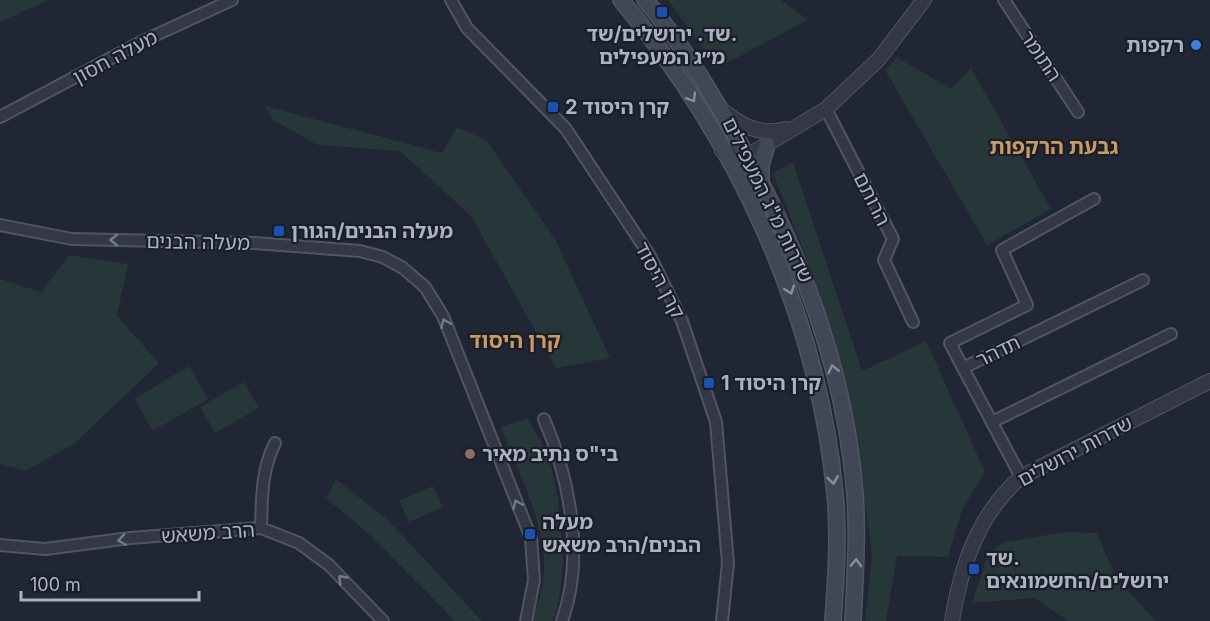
<svg xmlns="http://www.w3.org/2000/svg" width="1210" height="621" font-family="Inter,'Noto Sans Hebrew',sans-serif">
<rect width="100%" height="100%" fill="#202633"/>
<path fill="#263639" d="M 0,0 L 49,0 L 0,22 Z
M 668,0 L 781,0 L 808,20 L 717,68 Z
M 897,57 L 951,89 L 971,68 L 1051,209 L 987,245 L 885,70 Z
M 265,106 L 442,153 L 457,127 L 486,140 L 555,239 L 610,358 L 556,368 L 471,216 L 400,151 L 318,145 L 273,120 Z
M 793,162 L 862,371 L 926,341 L 985,472 L 962,510 L 948,557 L 897,556 L 886,621 L 865,621 L 872,555 L 855,430 L 813,275 L 773,173 Z
M 69,255 L 128,264 L 117,316 L 159,363 L 74,444 L 25,471 L 0,464 L 0,279 L 41,292 Z
M 189,366 L 208,399 L 153,431 L 134,399 Z
M 244,382 L 259,408 L 215,433 L 200,407 Z
M 527,418 C 534,431 545,445 549,459 C 562,503 570,577 553,621 L 532,621 C 538,603 544,585 544,566 C 544,520 517,470 501,427 Z
M 336,479 L 388,520 L 482,621 L 455,621 L 370,535 L 326,498 Z
M 433,486 L 443,507 L 409,522 L 399,501 Z
M 1066,532 L 1097,533 L 1116,578 L 1156,621 L 1068,621 L 1035,598 L 972,603 L 988,554 L 1004,542 Z"/>
<g fill="none" stroke-linecap="round" stroke-linejoin="round">
<defs>
<path id="minor" d="M 451,0 L 467,28 L 566,129 L 650,256 L 682,321 L 716,422 L 728,563 L 722,621
M 1004,0 L 1078,112
M 826,109 L 893,239 L 884,260 L 913,322
M 0,117 L 143,41 L 232,0
M 0,225 L 72,239 L 254,243 L 360,251 L 383,257 L 403,268 L 425,287 L 443,316 L 531,538 L 534,580 L 526,621
M 963,368 L 950,343 L 1027,305 L 1002,250 L 1094,199
M 544,419 C 570,479 585,557 562,621
M 992,422 L 1171,334
M 1021,477 L 963,368 L 1143,280
M 261,528 C 262,498 261,471 275,443
M 0,545 L 45,549 L 130,538 L 261,528 L 299,543 L 329,565 L 383,621"/>
<path id="tertiary" d="M 722,110 C 742,126 759,136 786,129
M 722,151 L 738,155 L 754,152 L 826,109 L 879,59 L 924,0
M 952,621 C 961,566 978,514 1021,477 L 1210,381"/>
<path id="secondary" d="M 621,0 C 736,139 818,313 835,494 C 839,536 836,579 833,621
M 645,0 C 682,43 710,91 738,140 C 800,250 845,367 855,494 C 858,536 855,579 853,621
M 761,180 L 761,165 L 767,145"/>
</defs>
<use href="#minor" stroke="#515562" stroke-width="14"/>
<use href="#tertiary" stroke="#515562" stroke-width="16"/>
<use href="#secondary" stroke="#515562" stroke-width="18"/>
<use href="#minor" stroke="#333844" stroke-width="10"/>
<use href="#tertiary" stroke="#333844" stroke-width="14"/>
<use href="#secondary" stroke="#424757" stroke-width="15"/>
</g>
<defs><path id="oneway-chevron" d="M-2-3.5L2.5 0L-2 3.5" fill="none" stroke-width="1.6" stroke-linecap="round" stroke-linejoin="round" transform="scale(1.5)"/></defs>
<g stroke="#888d9c">
<use href="#oneway-chevron" transform="translate(692 98) rotate(59)"/>
<use href="#oneway-chevron" transform="translate(790 290) rotate(70)"/>
<use href="#oneway-chevron" transform="translate(833 369) rotate(-103)"/>
<use href="#oneway-chevron" transform="translate(833 480) rotate(82)"/>
<use href="#oneway-chevron" transform="translate(856 563) rotate(-88)"/>
</g>
<g stroke="#767b89">
<use href="#oneway-chevron" transform="translate(114 240) rotate(-179)"/>
<use href="#oneway-chevron" transform="translate(445 323) rotate(-113)"/>
<use href="#oneway-chevron" transform="translate(517 504) rotate(-113)"/>
<use href="#oneway-chevron" transform="translate(122 540) rotate(172)"/>
<use href="#oneway-chevron" transform="translate(342 579) rotate(-134)"/>
</g>
<g fill="#1a4fb4" stroke="#191e29" stroke-width="2">
<rect x="656" y="6" width="12" height="12" rx="3"/>
<rect x="547" y="101" width="12" height="12" rx="3"/>
<rect x="273" y="225" width="12" height="12" rx="3"/>
<rect x="703" y="377" width="12" height="12" rx="3"/>
<rect x="524" y="528" width="12" height="12" rx="3"/>
<rect x="968" y="563" width="12" height="12" rx="3"/>
</g>
<circle fill="#3f7fe0" stroke="#191e29" stroke-width="2" cx="1196" cy="45" r="6"/>
<circle fill="#8d6e63" stroke="#191e29" stroke-width="2" cx="470" cy="454" r="6"/>
<g text-anchor="middle" stroke-width="4.5" stroke-linejoin="round" paint-order="stroke">
<g font-size="20" font-weight="bold" fill="#adb2c1" stroke="#191e29" text-anchor="start">
<text x="662" y="41" text-anchor="middle">שד. ירושלים/שד.<tspan x="662" dy="23">מ״ג המעפילים</tspan></text>
<text x="1184" y="52" text-anchor="end">רקפות</text>
<text x="565" y="114">קרן היסוד 2</text>
<text x="291" y="238">מעלה הבנים/הגורן</text>
<text x="721" y="390">קרן היסוד 1</text>
<text x="482" y="461">בי"ס נתיב מאיר</text>
<text x="542" y="529">מעלה<tspan x="542" dy="23">הבנים/הרב משאש</tspan></text>
<text x="986" y="565">שד.<tspan x="986" dy="23">ירושלים/החשמונאים</tspan></text>
</g>
<g font-size="20" fill="#adb2c1" stroke="#191e29">
<text transform="translate(1041 56) rotate(56)" y="7">התומר</text>
<text transform="translate(115 57) rotate(-28)" y="7">מעלה חסון</text>
<text transform="translate(872 199) rotate(63)" y="7">הרותם</text>
<text transform="translate(768 200) rotate(64)" y="7">שדרות מ"ג המעפילים</text>
<text transform="translate(198 242) rotate(1)" y="7">מעלה הבנים</text>
<text transform="translate(660 280) rotate(62)" y="7">קרן היסוד</text>
<text transform="translate(998 351) rotate(-26)" y="7">תדהר</text>
<text transform="translate(1075 451) rotate(-28)" y="7">שדרות ירושלים</text>
<text transform="translate(208 533) rotate(-4)" y="7">הרב משאש</text>
</g>
<g font-size="21" font-weight="bold" fill="#ca9b60" stroke="#191e29">
<text x="1054" y="154">גבעת הרקפות</text>
<text x="515" y="348">קרן היסוד</text>
</g>
</g>
<path d="M21 591v9h178v-9" fill="none" stroke="#adb2c1" stroke-width="3"/>
<text x="30" y="591" font-size="18" fill="#adb2c1" stroke="#191e29" stroke-width="4.5" paint-order="stroke">100 m</text>
</svg>
